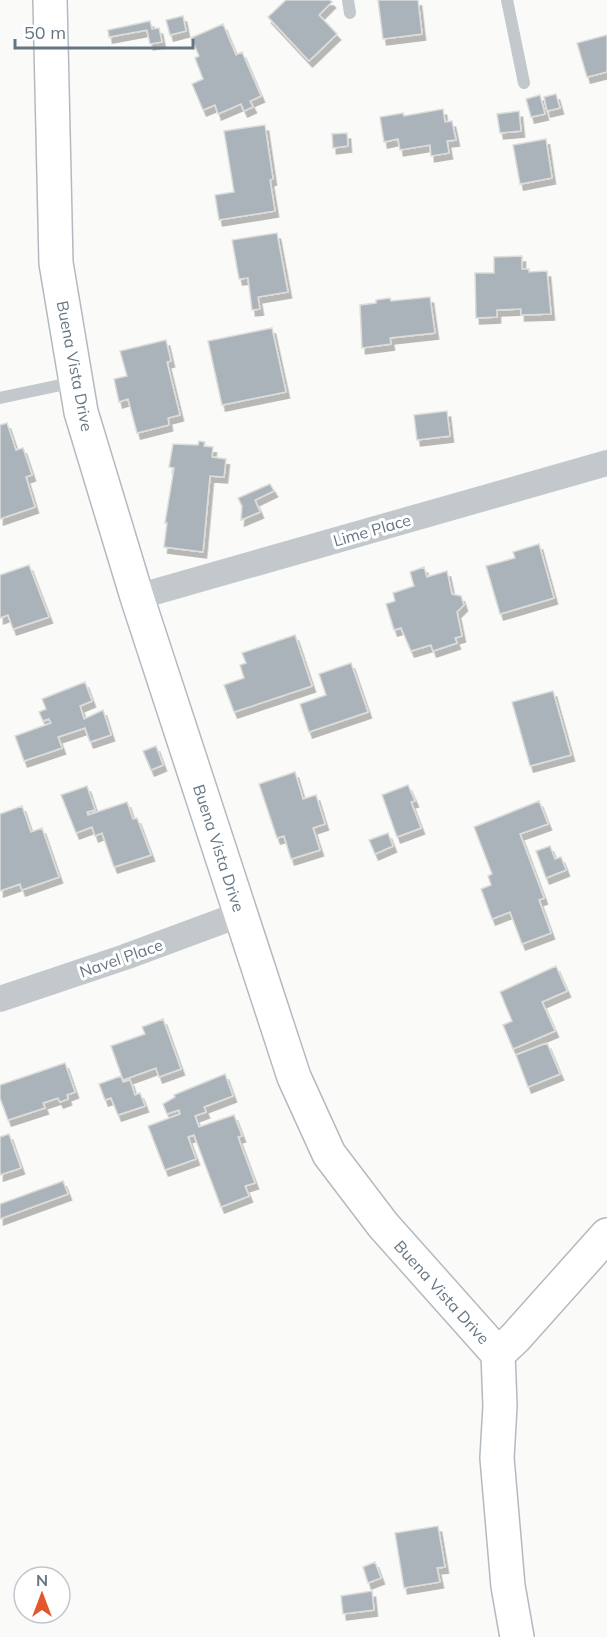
<svg xmlns="http://www.w3.org/2000/svg" width="607" height="1637" font-family="Mulish,sans-serif">
<defs>
<filter id="shadow"><feDropShadow dx="3.5" dy="6" stdDeviation="0" flood-color="#0004"/></filter>
</defs>
<rect width="100%" height="100%" fill="#fafaf8"/>
<path fill="#aab3b9" stroke="#dcdcda" stroke-width="1.5" filter="url(#shadow)" d="M 286,0 L 330,0 L 332,2 L 319,15 L 337,34 L 309,61 L 268,17 Z
M 378,0 L 418,0 L 422,34 L 383,39 Z
M 183,16 L 186,31 L 170,35 L 166,20 Z
M 150,21 L 152,29 L 159,28 L 162,42 L 150,44 L 147,30 L 109,37 L 108,30 Z
M 223,24 L 236,55 L 242,52 L 261,96 L 250,101 L 253,107 L 244,111 L 241,104 L 218,114 L 215,105 L 203,110 L 192,84 L 203,79 L 195,58 L 199,56 L 191,38 Z
M 607,35 L 607,72 L 587,77 L 577,43 Z
M 556,94 L 560,108 L 547,111 L 544,97 Z
M 540,95 L 545,114 L 531,117 L 526,99 Z
M 443,109 L 445,122 L 452,121 L 456,140 L 447,141 L 449,153 L 431,156 L 430,145 L 400,150 L 398,139 L 384,142 L 380,117 L 403,113 L 404,116 Z
M 519,111 L 521,131 L 500,133 L 497,114 Z
M 265,125 L 273,179 L 270,180 L 275,211 L 219,220 L 215,195 L 234,192 L 224,131 Z
M 347,133 L 348,146 L 333,148 L 332,134 Z
M 546,139 L 552,178 L 520,184 L 513,145 Z
M 277,233 L 288,292 L 258,297 L 260,309 L 252,310 L 248,278 L 239,279 L 232,240 Z
M 522,256 L 522,269 L 529,269 L 529,272 L 547,271 L 551,314 L 521,315 L 521,309 L 497,310 L 497,317 L 476,318 L 475,273 L 494,273 L 494,257 Z
M 430,297 L 435,333 L 390,338 L 391,344 L 362,348 L 360,305 L 376,303 L 376,300 L 390,298 L 391,301 Z
M 272,328 L 286,392 L 222,405 L 208,341 Z
M 166,340 L 171,361 L 167,362 L 180,415 L 168,418 L 169,425 L 137,433 L 128,399 L 119,402 L 114,379 L 127,376 L 120,351 Z
M 447,411 L 450,436 L 417,440 L 414,415 Z
M 7,423 L 16,450 L 23,448 L 32,475 L 26,477 L 35,507 L 0,519 L 0,425 Z
M 199,441 L 205,442 L 204,446 L 213,447 L 212,457 L 226,459 L 224,477 L 210,476 L 203,552 L 164,547 L 167,523 L 165,523 L 174,468 L 169,467 L 173,444 L 198,445 Z
M 270,484 L 274,491 L 255,500 L 260,512 L 241,520 L 242,506 L 238,498 Z
M 539,544 L 554,598 L 500,614 L 486,566 L 515,558 L 513,552 Z
M 29,565 L 49,617 L 13,629 L 8,615 L 0,618 L 0,575 Z
M 424,567 L 427,577 L 447,571 L 452,594 L 461,596 L 464,605 L 457,612 L 462,636 L 455,638 L 457,643 L 433,651 L 431,645 L 411,651 L 401,628 L 394,630 L 386,604 L 395,601 L 393,593 L 414,586 L 410,572 Z
M 295,635 L 312,686 L 234,712 L 224,685 L 244,678 L 240,665 L 246,663 L 242,653 Z
M 351,663 L 368,712 L 309,732 L 300,704 L 326,695 L 319,674 Z
M 85,682 L 92,701 L 80,706 L 84,719 L 103,710 L 111,735 L 90,742 L 85,728 L 58,737 L 62,748 L 24,761 L 15,736 L 51,723 L 49,719 L 43,721 L 39,712 L 46,709 L 42,699 Z
M 553,691 L 571,755 L 530,766 L 512,702 Z
M 156,746 L 163,765 L 151,770 L 143,751 Z
M 295,772 L 303,799 L 316,795 L 325,824 L 313,828 L 320,850 L 291,859 L 284,836 L 277,838 L 259,784 Z
M 408,785 L 415,801 L 411,802 L 421,828 L 397,837 L 382,795 Z
M 87,786 L 95,810 L 87,812 L 88,815 L 127,802 L 133,819 L 137,818 L 151,855 L 114,867 L 102,833 L 95,836 L 92,827 L 76,833 L 61,795 Z
M 539,801 L 548,824 L 520,834 L 544,898 L 539,900 L 551,933 L 522,944 L 510,912 L 492,919 L 481,889 L 491,885 L 488,876 L 492,874 L 474,827 Z
M 22,806 L 31,832 L 42,828 L 59,877 L 22,890 L 20,884 L 0,891 L 0,814 Z
M 388,833 L 393,846 L 375,854 L 369,840 Z
M 550,846 L 555,859 L 561,857 L 566,870 L 546,878 L 536,851 Z
M 556,966 L 567,991 L 542,1002 L 555,1031 L 513,1049 L 503,1025 L 512,1021 L 500,992 Z
M 163,1019 L 181,1069 L 159,1077 L 156,1068 L 123,1080 L 111,1046 L 145,1034 L 142,1027 Z
M 547,1043 L 560,1074 L 528,1087 L 516,1055 Z
M 65,1063 L 75,1092 L 67,1095 L 68,1099 L 60,1102 L 58,1098 L 43,1103 L 45,1108 L 8,1120 L 0,1098 L 0,1085 Z
M 225,1074 L 233,1096 L 204,1107 L 206,1112 L 195,1116 L 199,1127 L 234,1115 L 242,1136 L 238,1137 L 255,1183 L 245,1186 L 249,1196 L 221,1207 L 194,1135 L 188,1137 L 196,1159 L 165,1170 L 148,1126 L 180,1114 L 179,1110 L 167,1114 L 163,1104 L 175,1097 L 174,1095 Z
M 121,1076 L 123,1082 L 130,1080 L 135,1095 L 140,1093 L 145,1106 L 118,1115 L 111,1098 L 105,1100 L 99,1084 Z
M 9,1134 L 21,1168 L 0,1175 L 0,1137 Z
M 63,1181 L 68,1194 L 0,1219 L 0,1204 Z
M 438,1526 L 445,1567 L 437,1568 L 440,1582 L 404,1588 L 395,1533 Z
M 375,1562 L 381,1578 L 368,1583 L 363,1567 Z
M 372,1591 L 374,1610 L 343,1614 L 341,1596 Z"/>
<g fill="none" stroke-linecap="round" stroke-linejoin="round">
<defs>
<path id="secondary" d="M 50,0 L 56,263 L 81,412 L 137,597 L 294,1077 L 329,1154 L 383,1225 L 498,1354 L 500,1406 L 497,1458 L 508,1586 L 517,1637
M 498,1354 L 515,1338 L 607,1235"/>
</defs>
<use href="#secondary" stroke="#b3babf" stroke-width="36"/>
<path stroke="#c3c8cc" stroke-width="12" d="M 348,0 L 350,13
M 507,0 L 524,83
M 0,398 L 75,382"/>
<path stroke="#c3c8cc" stroke-width="26" d="M 137,597 L 607,463
M 0,999 L 125,957 L 241,914"/>
<use href="#secondary" stroke="#fff" stroke-width="33"/>
</g>
<g text-anchor="middle" stroke-width="6" stroke-linejoin="round" paint-order="stroke">
<g font-size="16" fill="#657683" stroke="#fff">
<text transform="translate(75 366) rotate(79)" y="6">Buena Vista Drive</text>
<text transform="translate(372 530) rotate(-16)" y="6">Lime Place</text>
<text transform="translate(219 848) rotate(72)" y="6">Buena Vista Drive</text>
<text transform="translate(121 958) rotate(-19)" y="6">Navel Place</text>
<text transform="translate(442 1292) rotate(48)" y="6">Buena Vista Drive</text>
</g>
</g>
<g transform="translate(42 1595)"><circle r="28" fill="#ffffff" stroke="#c1c8cd" stroke-width="1.5"/>
<path d="M0-4.5L10 22L0 15L-10 22Z" fill="#e4572e"/>
<text y="-9" font-size="16" font-weight="bold" text-anchor="middle" fill="#657683">N</text>
</g>
<path d="M15 39v9h178v-9" fill="none" stroke="#657683" stroke-width="3"/>
<text x="24" y="39" font-size="18" fill="#657683" stroke="#ffffff" stroke-width="4.5" paint-order="stroke">50 m</text>
</svg>
